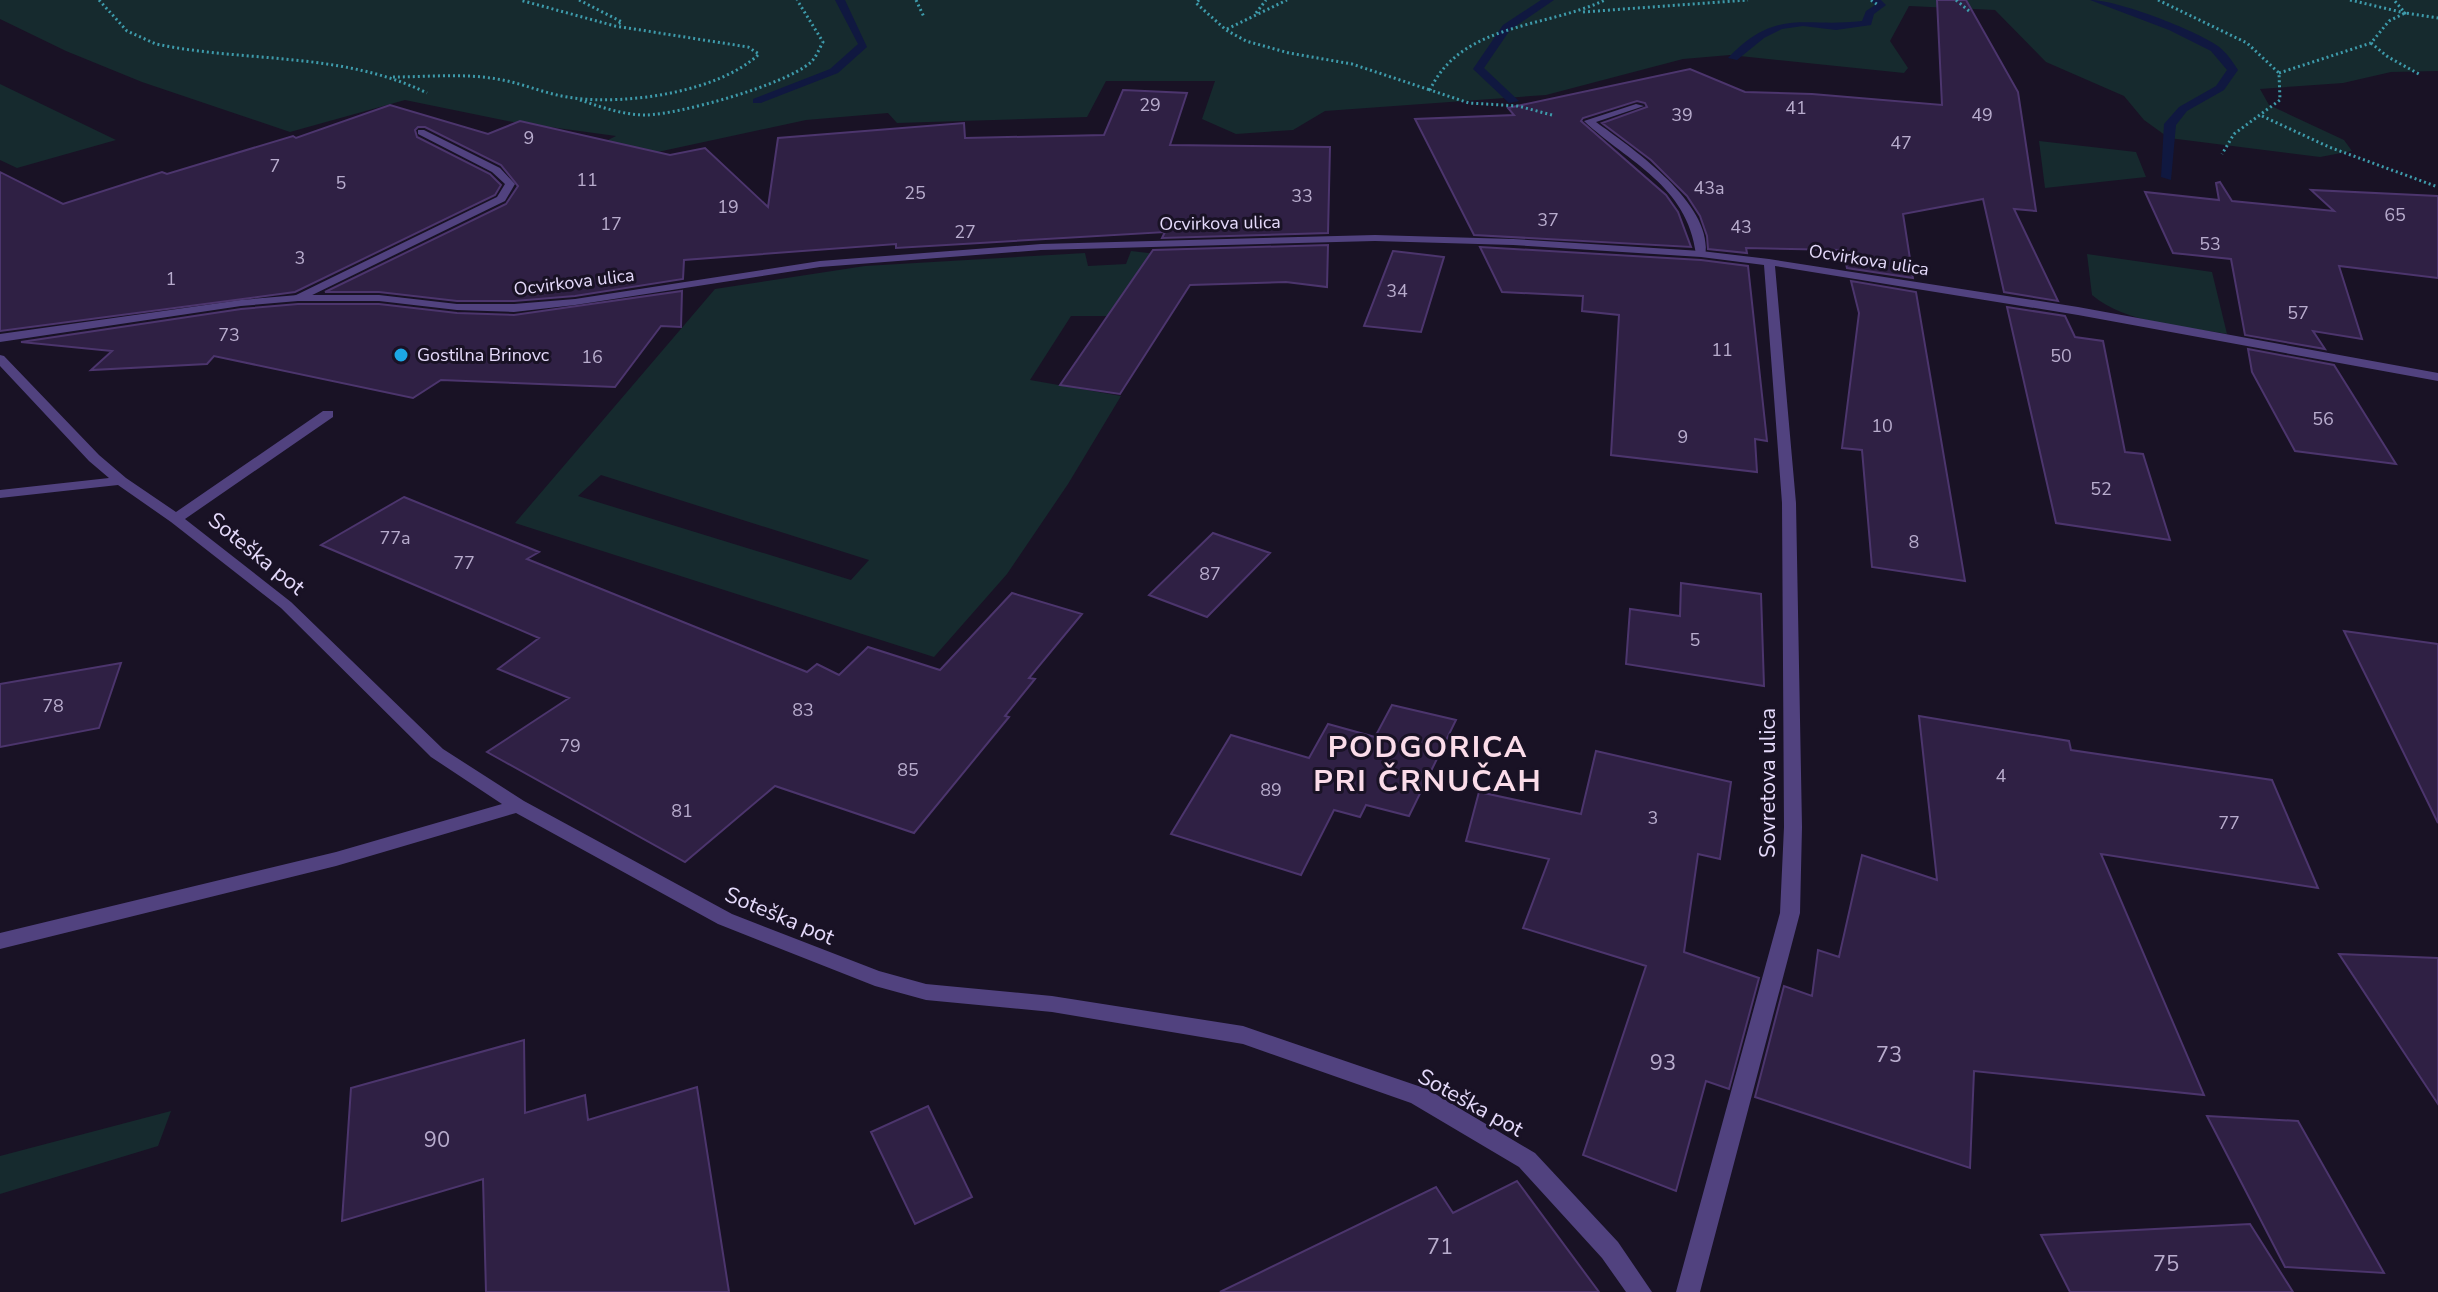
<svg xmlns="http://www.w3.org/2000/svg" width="2438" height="1292" font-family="'Nunito Sans',sans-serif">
<rect width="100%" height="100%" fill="#191225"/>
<path fill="#162a2e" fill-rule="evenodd" d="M 0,0 L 2438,0 L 2438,71 L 2391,72 L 2343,83 L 2260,89 L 2269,105 L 2344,140 L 2352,151 L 2320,157 L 2169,138 L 2144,120 L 2124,96 L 2046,62 L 1995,10 L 1909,6 L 1890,41 L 1908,68 L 1904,73 L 1730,55 L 1683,59 L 1546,95 L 1325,111 L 1293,130 L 1236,134 L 1202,119 L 1215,81 L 1106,81 L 1087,117 L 897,123 L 888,113 L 806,120 L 528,180 L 616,136 L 513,122 L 405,100 L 290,132 L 142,82 L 66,51 L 0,19 Z
M 0,84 L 116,140 L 17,168 L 0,160 Z
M 2039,141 L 2136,152 L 2146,177 L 2045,188 Z
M 1131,251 L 1174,256 L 1128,316 L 1071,316 L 1030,380 L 1121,396 L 1068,484 L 1007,574 L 934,657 L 515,523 L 715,289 L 865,266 L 1085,253 L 1088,266 L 1126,264 ZM 601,475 L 869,560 L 851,580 L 578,496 Z
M 2087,254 L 2212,272 L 2227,334 C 2183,326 2127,324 2092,295 Z
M 171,1111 L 158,1146 L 0,1194 L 0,1156 Z"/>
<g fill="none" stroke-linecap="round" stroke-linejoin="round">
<path fill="#101840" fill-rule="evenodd" d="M 835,0 L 845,0 L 867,47 L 838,73 L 761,103 L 753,103 L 753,99 L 830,69 L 858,44 Z
M 1541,0 L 1554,0 L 1510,30 L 1484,68 L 1519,101 L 1509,103 L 1473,69 L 1503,25 Z
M 1870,0 L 1881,0 L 1886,5 L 1874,14 L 1871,25 L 1836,30 L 1803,26 L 1782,29 L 1764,38 L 1737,60 L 1728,58 C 1777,7 1803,28 1862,21 L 1866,11 L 1875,5 Z
M 2090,0 C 2118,0 2195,30 2218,46 C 2226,52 2233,62 2238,70 L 2224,90 L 2187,111 L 2176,125 L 2171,180 L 2161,177 L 2164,124 L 2179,107 L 2216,86 L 2227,70 L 2211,51 L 2169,30 Z"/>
</g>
<path fill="#2f2044" stroke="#4c356d" stroke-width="2" d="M 1937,0 L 1966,0 L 2018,92 L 2036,211 L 2014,209 L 2058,301 L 2004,292 L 1983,199 L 1903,214 L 1913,278 L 1847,268 L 1843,250 L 1746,248 L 1747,253 L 1708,249 L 1707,236 L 1700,216 L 1687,196 L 1651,160 L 1602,123 L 1647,107 L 1645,103 L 1637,101 L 1583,118 L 1581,121 L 1666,195 L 1678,212 L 1691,247 L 1474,235 L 1415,119 L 1514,115 L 1508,108 L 1690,69 L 1745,92 L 1812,94 L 1942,105 Z
M 1123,90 L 1187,93 L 1170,145 L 1330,147 L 1328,233 L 1162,238 L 1165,232 L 896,248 L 896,244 L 684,260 L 683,279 L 575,296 L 514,301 L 457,301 L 379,292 L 325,292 L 506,204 L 518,186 L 501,165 L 425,127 L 418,127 L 415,130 L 417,137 L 490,174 L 501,185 L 495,195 L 295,292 L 0,331 L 0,172 L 63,204 L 162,172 L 167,174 L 293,136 L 296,138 L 390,105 L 488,134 L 520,121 L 670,155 L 705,148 L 768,207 L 778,138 L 964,123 L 965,138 L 1104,135 Z
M 2220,182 L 2232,201 L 2334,211 L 2311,190 L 2438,196 L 2438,278 L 2339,266 L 2362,339 L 2313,331 L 2325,349 L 2245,335 L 2231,259 L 2173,253 L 2145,192 L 2219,200 L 2216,183 Z
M 1328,245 L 1327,287 L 1286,282 L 1190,285 L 1120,394 L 1060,385 L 1153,250 Z
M 1480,247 L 1701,260 L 1748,266 L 1767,441 L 1755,439 L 1757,472 L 1611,455 L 1619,315 L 1582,311 L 1583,296 L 1502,292 Z
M 1393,251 L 1444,257 L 1421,332 L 1364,326 Z
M 1851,281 L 1916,292 L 1965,581 L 1872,567 L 1862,450 L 1842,448 L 1859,313 Z
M 682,291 L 681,327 L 661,326 L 615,387 L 441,380 L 413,398 L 214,356 L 207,364 L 91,370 L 112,351 L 21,342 L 241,309 L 298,304 L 379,304 L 457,313 L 514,315 Z
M 2007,307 L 2065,316 L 2075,337 L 2103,341 L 2125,452 L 2143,454 L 2170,540 L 2056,523 Z
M 2248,349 L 2334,365 L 2396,464 L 2295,451 L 2252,372 Z
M 404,497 L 539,552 L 527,559 L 807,672 L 817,664 L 839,675 L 868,647 L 940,670 L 1012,593 L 1082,614 L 1029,678 L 1035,679 L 1005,716 L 1009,717 L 914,833 L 775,786 L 685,862 L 487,752 L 569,698 L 498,669 L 539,638 L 321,545 Z
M 1213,533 L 1270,553 L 1207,617 L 1149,595 Z
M 1681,583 L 1761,594 L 1764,686 L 1626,664 L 1630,609 L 1680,616 Z
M 2344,631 L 2438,644 L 2438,823 Z
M 121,663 L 99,728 L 0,747 L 0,684 Z
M 1392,705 L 1456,720 L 1409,816 L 1366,805 L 1360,817 L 1334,810 L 1301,875 L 1171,834 L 1231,735 L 1309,758 L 1328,724 L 1375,737 Z
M 1919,716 L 2069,741 L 2071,750 L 2272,780 L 2318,888 L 2101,854 L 2204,1095 L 1974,1071 L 1970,1168 L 1755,1097 L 1784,986 L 1812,996 L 1818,950 L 1839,957 L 1862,855 L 1937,880 Z
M 1596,751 L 1731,782 L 1720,859 L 1698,854 L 1684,952 L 1759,978 L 1729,1089 L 1706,1081 L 1676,1191 L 1583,1155 L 1646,966 L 1523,928 L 1549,859 L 1466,841 L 1479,792 L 1581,814 Z
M 2339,954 L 2438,958 L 2438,1104 Z
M 524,1040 L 525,1113 L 585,1095 L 588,1120 L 697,1087 L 729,1292 L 486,1292 L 483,1179 L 342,1221 L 351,1088 Z
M 928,1106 L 972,1197 L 915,1224 L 871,1132 Z
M 2207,1116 L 2298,1121 L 2384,1273 L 2285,1267 Z
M 1517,1181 L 1599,1292 L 1220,1292 L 1436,1187 L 1453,1213 Z
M 2250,1224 L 2293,1292 L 2070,1292 L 2041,1235 Z"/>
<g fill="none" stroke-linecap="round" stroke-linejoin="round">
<path stroke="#3e9bab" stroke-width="3" stroke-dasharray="2 3" stroke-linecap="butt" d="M 99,0 L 127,31 L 156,44 C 247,63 341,51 427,93
M 579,0 L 622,22 L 616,25
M 916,0 L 924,17
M 1199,0 L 1196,3 L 1226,30 L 1246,41 L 1289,53 L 1352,64 L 1430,90
M 1871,0 L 1878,5
M 1956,0 L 1969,11
M 2158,0 L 2247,43 L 2279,73 L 2280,100 L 2234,134 L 2222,154
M 2350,0 L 2405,13 L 2394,0
M 1583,12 L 1748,0
M 1256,13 L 1266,0
M 1227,29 L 1287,0
M 2371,43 L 2388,57 L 2419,74
M 2279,73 L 2371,43 L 2389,21 L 2405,13 L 2438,18
M 393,77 C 427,77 463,73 497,79 C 523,83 547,95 574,98 C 627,105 719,92 759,54 L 748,47 L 615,26 L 520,0
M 580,100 C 601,107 623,115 646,115 C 681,114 784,85 810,63 C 816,58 819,49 823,42 L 797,0
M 1552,115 L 1518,106 L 1469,103 L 1430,90 C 1461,23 1546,28 1605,0
M 2262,116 L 2329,147 L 2438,187"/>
<path fill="#51427f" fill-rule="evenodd" d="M 1636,104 L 1644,106 L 1596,122 C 1632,148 1715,205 1705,256 L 1696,254 C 1687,185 1629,163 1584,121 Z
M 418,130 L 424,130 L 500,168 L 515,184 L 505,201 L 302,300 L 294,300 L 294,296 L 497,197 L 505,184 L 492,172 L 418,134 Z"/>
<path fill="#51427f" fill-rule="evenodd" d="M 1375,235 L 1513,239 L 1701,251 L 1769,259 L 2078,307 L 2438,373 L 2438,381 L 2078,315 L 1775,266 L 1796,503 L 1802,827 L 1800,913 L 1700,1292 L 1676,1292 L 1780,913 L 1784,827 L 1782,503 L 1764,265 L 1701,257 L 1513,245 L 1375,241 L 1041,250 L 820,267 L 575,305 L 514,312 L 457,310 L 379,301 L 298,301 L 241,306 L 0,342 L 0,334 L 241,300 L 298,295 L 379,295 L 457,304 L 514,304 L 575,299 L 820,261 L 1041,244 Z
M 0,355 L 4,356 L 99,455 L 126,478 L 176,512 L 323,411 L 333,411 L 333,417 L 185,519 L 291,602 L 443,749 L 524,801 L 732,914 L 879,971 L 926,984 L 1052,996 L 1243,1026 L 1427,1089 L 1535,1153 L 1618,1242 L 1652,1292 L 1626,1292 L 1602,1258 L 1519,1167 L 1411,1103 L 1243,1044 L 1052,1012 L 926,1000 L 875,986 L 718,924 L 516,813 L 336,866 L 0,949 L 0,933 L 336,852 L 502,804 L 431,757 L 281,608 L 171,522 L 118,485 L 0,498 L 0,490 L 109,478 L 89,461 L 0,366 Z"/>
</g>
<circle fill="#1ca7e5" stroke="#191225" stroke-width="3" cx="401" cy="355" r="8"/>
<g text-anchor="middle" stroke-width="6" stroke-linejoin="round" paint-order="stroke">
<g font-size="18" fill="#b8accd">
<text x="1150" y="111">29</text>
<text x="1796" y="114">41</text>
<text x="1682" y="121">39</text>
<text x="1982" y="121">49</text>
<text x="529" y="144">9</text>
<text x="1901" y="149">47</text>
<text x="275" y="172">7</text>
<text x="587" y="186">11</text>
<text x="341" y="189">5</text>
<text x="1709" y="194">43a</text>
<text x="915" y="199">25</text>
<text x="1302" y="202">33</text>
<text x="728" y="213">19</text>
<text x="2395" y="221">65</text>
<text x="1548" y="226">37</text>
<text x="611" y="230">17</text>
<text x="1741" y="233">43</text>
<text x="965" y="238">27</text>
<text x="2210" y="250">53</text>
<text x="300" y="264">3</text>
<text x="171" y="285">1</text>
<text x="1397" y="297">34</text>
<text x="2298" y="319">57</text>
<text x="229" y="341">73</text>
<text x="1722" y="356">11</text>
<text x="2061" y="362">50</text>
<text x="592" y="363">16</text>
<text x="2323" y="425">56</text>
<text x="1882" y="432">10</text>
<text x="1683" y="443">9</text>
<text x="2101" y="495">52</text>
<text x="395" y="544">77a</text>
<text x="1914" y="548">8</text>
<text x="464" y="569">77</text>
<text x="1210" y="580">87</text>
<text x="1695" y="646">5</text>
<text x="53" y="712">78</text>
<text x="803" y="716">83</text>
<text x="570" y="752">79</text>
<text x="908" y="776">85</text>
<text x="2001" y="782">4</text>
<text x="1271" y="796">89</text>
<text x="682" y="817">81</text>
<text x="1653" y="824">3</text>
<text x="2229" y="829">77</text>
</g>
<g font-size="18" fill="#e5dafb" stroke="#191225">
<text transform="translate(1220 223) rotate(-1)" y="6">Ocvirkova ulica</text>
<text transform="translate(1869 260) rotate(9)" y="6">Ocvirkova ulica</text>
<text transform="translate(574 282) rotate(-7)" y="6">Ocvirkova ulica</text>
</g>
<g font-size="18" fill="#e5dafb" stroke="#191225" text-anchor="start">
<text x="417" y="361">Gostilna Brinovc</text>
</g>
<g font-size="22" fill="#e5dafb" stroke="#191225">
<text transform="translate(257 553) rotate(39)" y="8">Soteška pot</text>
<text transform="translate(1767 783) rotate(-90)" y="8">Sovretova ulica</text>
<text transform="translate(780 915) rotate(23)" y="8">Soteška pot</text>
<text transform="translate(1471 1102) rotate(29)" y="8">Soteška pot</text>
</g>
<g font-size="22" fill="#b8accd">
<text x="1889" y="1062">73</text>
<text x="1663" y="1070">93</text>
<text x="437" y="1147">90</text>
<text x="1440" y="1254">71</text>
<text x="2166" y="1271">75</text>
</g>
<g font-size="30" font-weight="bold" letter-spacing="2" fill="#fbdce9" stroke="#191225">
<text x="1428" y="757">PODGORICA<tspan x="1428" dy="34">PRI ČRNUČAH</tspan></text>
</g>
</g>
</svg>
